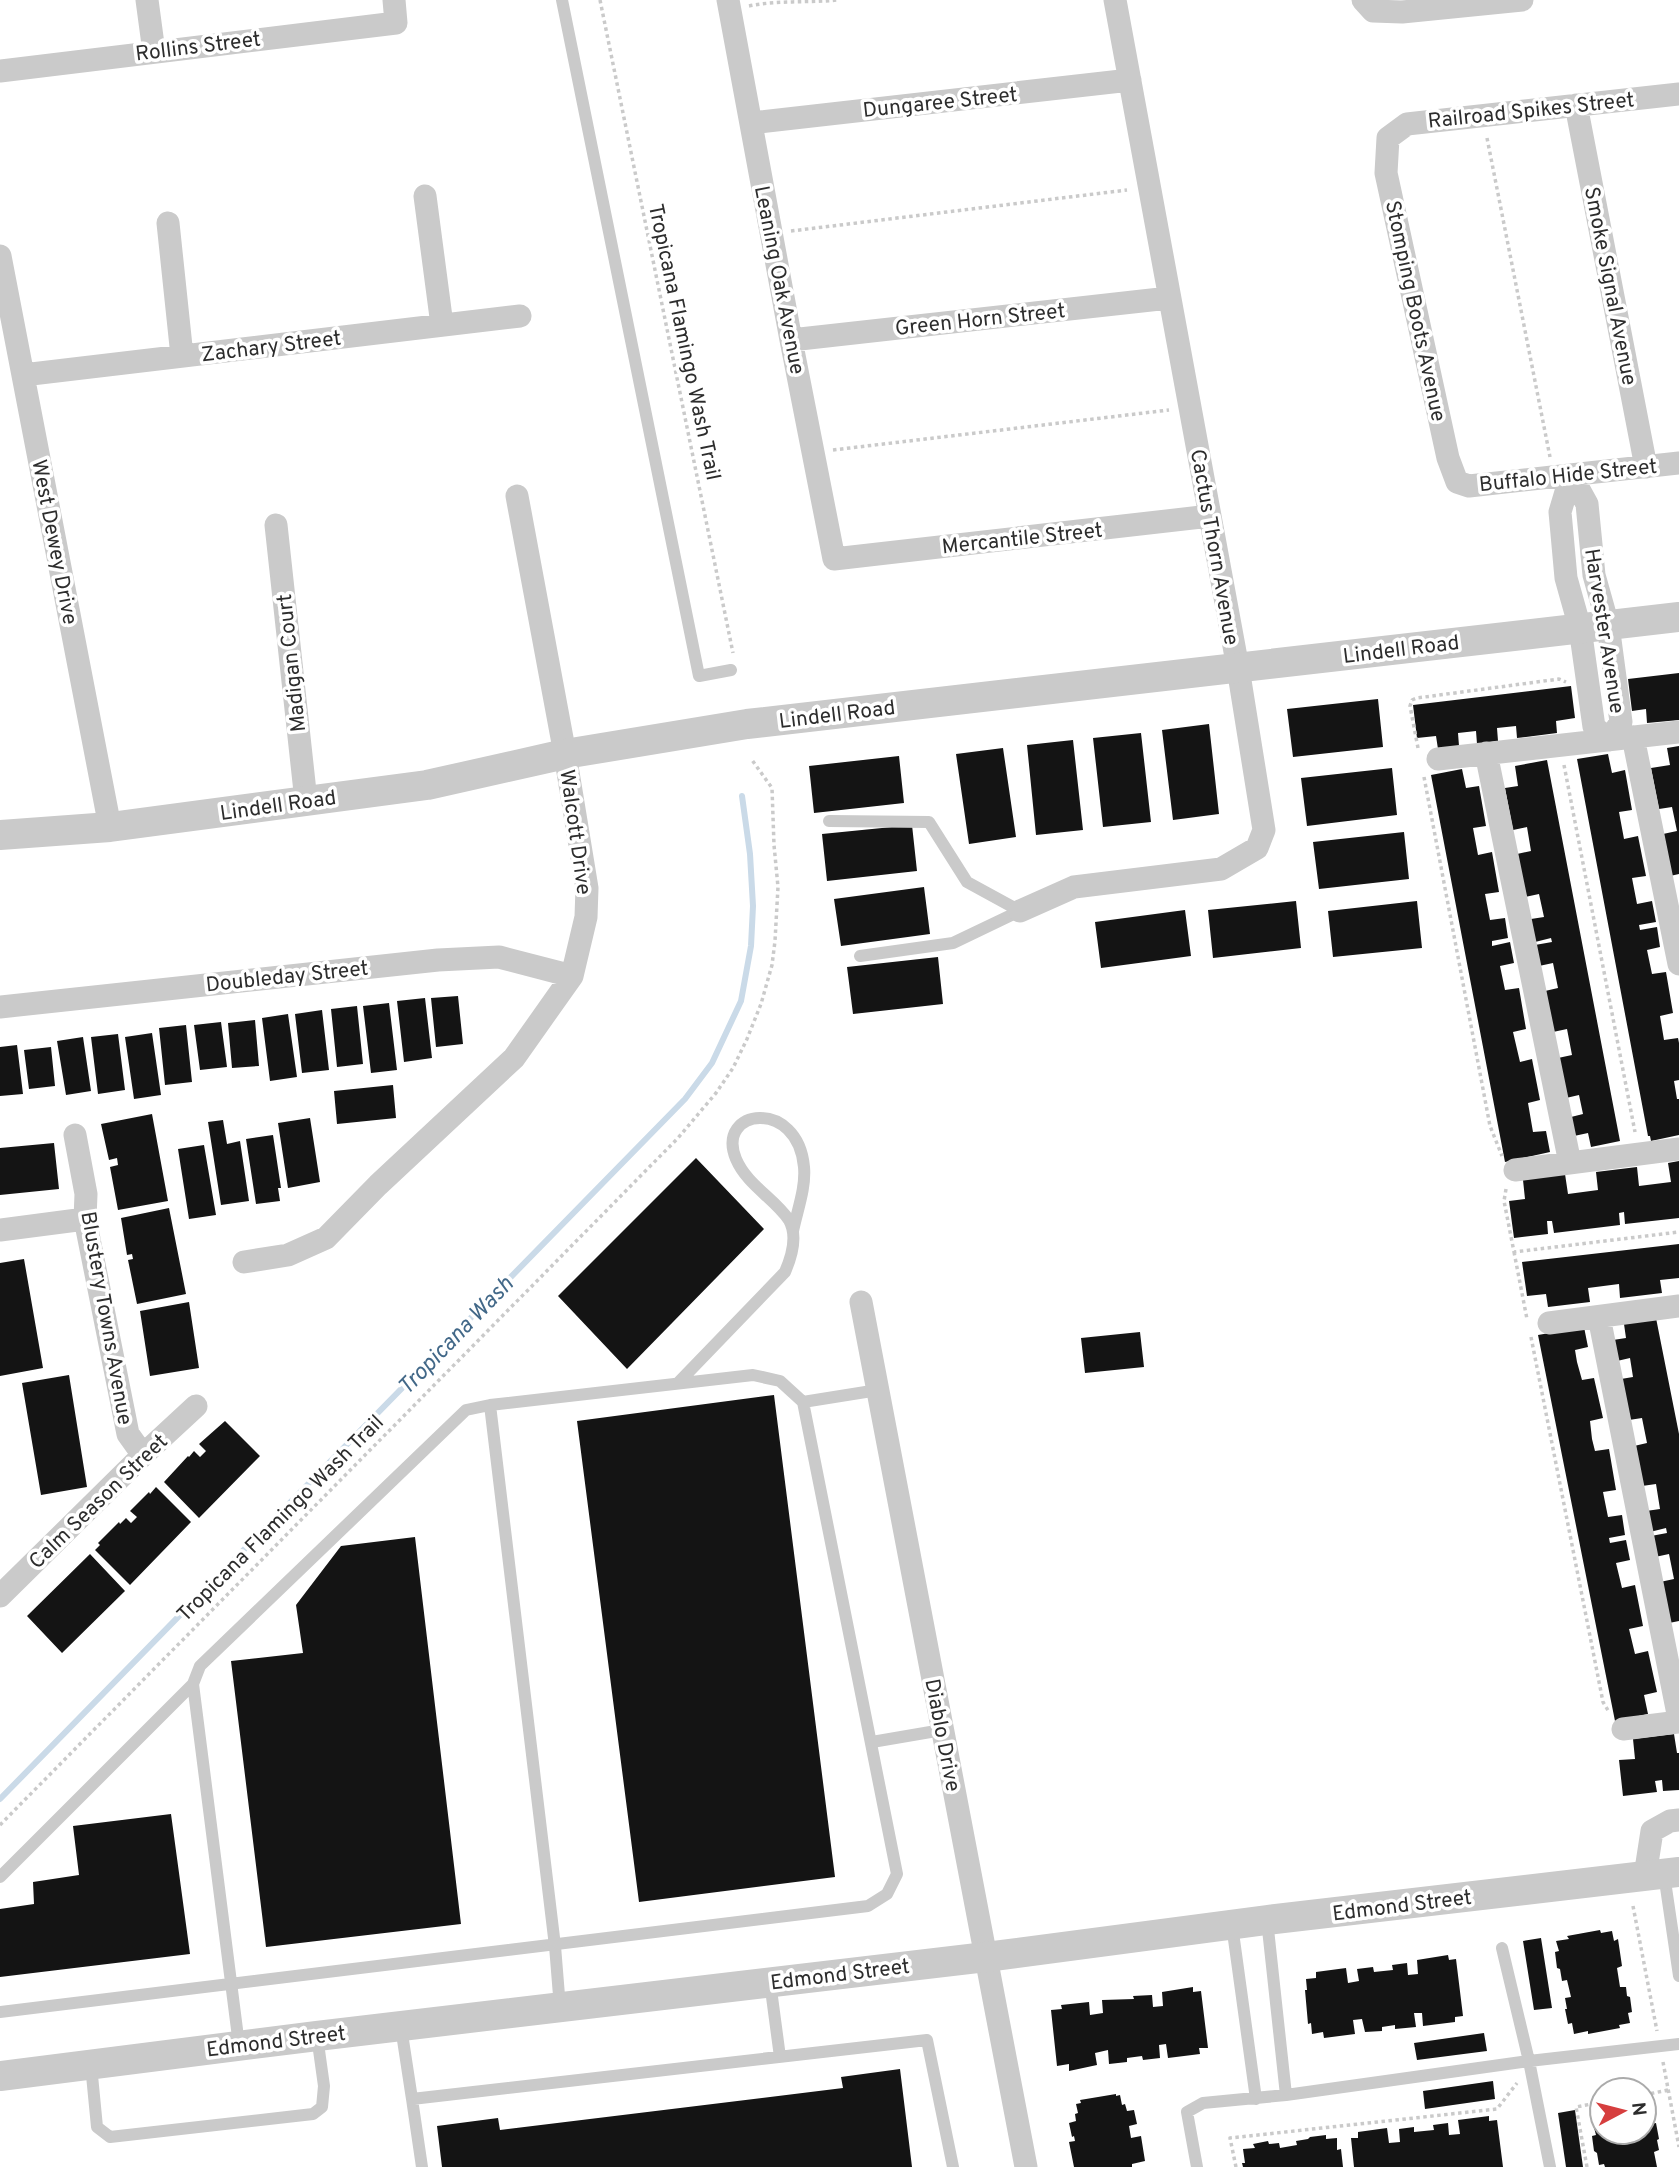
<svg xmlns="http://www.w3.org/2000/svg" width="1679" height="2167" font-family="Overpass,sans-serif">
<rect width="100%" height="100%" fill="#fff"/>
<g fill="none" stroke-linecap="round" stroke-linejoin="round">
<path stroke="#cadae8" stroke-width="6" d="M 0,1799 L 685,1099 L 712,1063 L 741,1001 L 751,946 L 753,906 L 750,854 L 742,796"/>
</g>
<path fill="#141414" d="M 1679,673 L 1679,720 L 1647,723 L 1646,709 L 1632,711 L 1628,679 Z
M 1571,686 L 1575,718 L 1556,721 L 1557,733 L 1517,738 L 1516,726 L 1497,728 L 1498,741 L 1477,744 L 1476,731 L 1458,733 L 1459,746 L 1438,749 L 1436,736 L 1417,738 L 1413,705 Z
M 1378,699 L 1383,747 L 1293,757 L 1287,709 Z
M 1209,724 L 1219,814 L 1173,820 L 1162,730 Z
M 1141,733 L 1151,822 L 1103,827 L 1093,738 Z
M 1073,740 L 1083,830 L 1036,835 L 1027,745 Z
M 1679,746 L 1679,874 L 1670,876 L 1663,834 L 1677,831 L 1672,807 L 1659,809 L 1651,768 L 1670,765 L 1667,748 Z
M 1003,748 L 1016,837 L 969,844 L 956,754 Z
M 1608,754 L 1612,773 L 1625,770 L 1632,810 L 1619,812 L 1624,839 L 1638,836 L 1646,876 L 1632,878 L 1637,904 L 1652,901 L 1656,922 L 1639,925 L 1640,930 L 1657,927 L 1660,947 L 1647,950 L 1652,974 L 1666,972 L 1673,1013 L 1660,1016 L 1664,1040 L 1678,1038 L 1679,1043 L 1679,1080 L 1674,1081 L 1677,1099 L 1679,1099 L 1679,1135 L 1651,1141 L 1650,1136 L 1648,1136 L 1577,759 Z
M 899,756 L 904,803 L 814,813 L 809,766 Z
M 1547,760 L 1620,1141 L 1591,1147 L 1588,1133 L 1574,1136 L 1571,1117 L 1583,1114 L 1579,1095 L 1566,1098 L 1558,1058 L 1572,1055 L 1567,1029 L 1553,1032 L 1545,991 L 1558,988 L 1553,963 L 1539,966 L 1535,945 L 1552,942 L 1551,938 L 1535,942 L 1531,919 L 1544,917 L 1539,894 L 1525,897 L 1517,854 L 1531,851 L 1527,827 L 1513,830 L 1505,788 L 1518,786 L 1515,766 Z
M 1392,768 L 1397,815 L 1307,826 L 1301,778 Z
M 1462,769 L 1466,788 L 1479,786 L 1486,826 L 1473,828 L 1478,855 L 1492,852 L 1499,892 L 1485,894 L 1490,920 L 1505,918 L 1508,938 L 1492,941 L 1492,946 L 1510,942 L 1514,963 L 1500,966 L 1505,990 L 1519,988 L 1526,1029 L 1513,1032 L 1520,1062 L 1532,1059 L 1540,1100 L 1528,1103 L 1533,1132 L 1546,1131 L 1550,1152 L 1505,1162 L 1431,775 Z
M 912,825 L 917,871 L 827,881 L 822,834 Z
M 1404,832 L 1409,879 L 1319,889 L 1313,842 Z
M 924,887 L 930,934 L 841,946 L 834,899 Z
M 1296,901 L 1301,948 L 1213,958 L 1208,910 Z
M 1417,901 L 1422,948 L 1333,957 L 1328,911 Z
M 1185,910 L 1191,956 L 1101,968 L 1095,922 Z
M 938,957 L 943,1004 L 853,1014 L 847,967 Z
M 458,996 L 463,1044 L 436,1047 L 431,998 Z
M 425,998 L 432,1058 L 404,1062 L 397,1001 Z
M 389,1003 L 397,1070 L 371,1073 L 363,1006 Z
M 357,1006 L 363,1064 L 337,1067 L 331,1009 Z
M 322,1010 L 329,1070 L 302,1073 L 295,1014 Z
M 288,1014 L 297,1077 L 270,1081 L 262,1018 Z
M 255,1020 L 259,1066 L 232,1068 L 228,1023 Z
M 221,1022 L 227,1067 L 200,1070 L 194,1025 Z
M 186,1025 L 192,1082 L 165,1085 L 159,1028 Z
M 152,1033 L 161,1095 L 134,1099 L 125,1037 Z
M 118,1034 L 125,1090 L 98,1094 L 91,1037 Z
M 83,1037 L 91,1091 L 66,1095 L 57,1041 Z
M 17,1045 L 23,1094 L 0,1096 L 0,1047 Z
M 51,1047 L 55,1086 L 29,1089 L 24,1050 Z
M 393,1085 L 396,1118 L 337,1124 L 334,1091 Z
M 152,1114 L 168,1201 L 118,1210 L 110,1167 L 118,1165 L 117,1158 L 109,1160 L 101,1124 Z
M 310,1118 L 320,1182 L 288,1188 L 278,1123 Z
M 223,1120 L 227,1144 L 240,1141 L 249,1201 L 221,1205 L 208,1122 Z
M 273,1135 L 281,1188 L 278,1188 L 280,1201 L 256,1204 L 246,1139 Z
M 54,1143 L 59,1189 L 0,1195 L 0,1148 Z
M 204,1145 L 216,1215 L 189,1219 L 178,1149 Z
M 696,1158 L 764,1229 L 627,1369 L 558,1296 Z
M 1679,1161 L 1679,1218 L 1625,1224 L 1624,1212 L 1619,1213 L 1620,1225 L 1554,1233 L 1552,1221 L 1547,1221 L 1548,1234 L 1514,1238 L 1509,1201 L 1525,1199 L 1523,1180 L 1565,1174 L 1568,1194 L 1598,1190 L 1596,1172 L 1637,1167 L 1639,1186 L 1671,1182 L 1668,1163 Z
M 169,1208 L 186,1294 L 137,1304 L 128,1260 L 133,1259 L 132,1254 L 127,1255 L 121,1218 Z
M 1679,1244 L 1679,1278 L 1660,1280 L 1662,1293 L 1620,1298 L 1619,1284 L 1588,1288 L 1590,1302 L 1548,1307 L 1546,1294 L 1527,1296 L 1522,1262 Z
M 24,1259 L 43,1368 L 0,1376 L 0,1263 Z
M 189,1302 L 199,1368 L 150,1376 L 140,1311 Z
M 1656,1318 L 1679,1434 L 1679,1621 L 1669,1623 L 1660,1582 L 1674,1579 L 1669,1554 L 1655,1557 L 1651,1536 L 1667,1533 L 1666,1528 L 1650,1532 L 1646,1511 L 1660,1509 L 1656,1484 L 1642,1486 L 1634,1446 L 1647,1443 L 1642,1418 L 1629,1420 L 1621,1379 L 1633,1377 L 1630,1358 L 1617,1361 L 1613,1340 L 1626,1338 L 1624,1324 Z
M 1584,1327 L 1588,1347 L 1575,1350 L 1577,1362 L 1582,1380 L 1594,1378 L 1603,1418 L 1590,1421 L 1592,1439 L 1595,1451 L 1609,1449 L 1616,1490 L 1603,1492 L 1608,1517 L 1622,1515 L 1625,1535 L 1609,1538 L 1610,1543 L 1626,1540 L 1630,1560 L 1616,1563 L 1622,1588 L 1635,1585 L 1643,1626 L 1629,1629 L 1635,1654 L 1648,1651 L 1657,1692 L 1644,1695 L 1648,1714 L 1615,1721 L 1538,1335 Z
M 1140,1332 L 1144,1367 L 1085,1373 L 1081,1338 Z
M 69,1375 L 87,1487 L 41,1495 L 22,1383 Z
M 774,1395 L 835,1877 L 639,1902 L 577,1421 Z
M 225,1421 L 260,1456 L 199,1518 L 164,1482 L 188,1456 L 189,1457 L 194,1451 L 200,1457 L 206,1451 L 199,1444 Z
M 156,1487 L 191,1522 L 130,1585 L 95,1550 L 100,1545 L 98,1543 L 119,1522 L 120,1524 L 126,1518 L 131,1523 L 137,1517 L 130,1511 L 149,1492 L 150,1494 Z
M 415,1537 L 461,1924 L 266,1947 L 231,1661 L 303,1653 L 296,1605 L 341,1546 Z
M 90,1554 L 125,1591 L 62,1653 L 27,1616 Z
M 1674,1734 L 1677,1753 L 1679,1753 L 1679,1790 L 1663,1791 L 1662,1780 L 1655,1781 L 1657,1792 L 1623,1796 L 1619,1760 L 1635,1759 L 1633,1739 Z
M 171,1814 L 190,1954 L 0,1977 L 0,1909 L 34,1904 L 33,1882 L 79,1875 L 73,1826 Z
M 1600,1930 L 1601,1933 L 1612,1931 L 1614,1941 L 1618,1939 L 1622,1966 L 1617,1968 L 1620,1987 L 1626,1987 L 1627,1996 L 1630,1997 L 1632,2012 L 1628,2013 L 1630,2023 L 1619,2025 L 1620,2028 L 1588,2034 L 1588,2031 L 1574,2034 L 1572,2023 L 1568,2024 L 1565,2009 L 1567,2009 L 1565,1998 L 1571,1997 L 1567,1980 L 1562,1981 L 1560,1969 L 1557,1968 L 1555,1952 L 1559,1951 L 1556,1941 L 1569,1939 L 1567,1936 Z
M 1541,1938 L 1552,2008 L 1534,2010 L 1523,1941 Z
M 1448,1955 L 1449,1960 L 1456,1959 L 1463,2016 L 1455,2017 L 1455,2022 L 1423,2026 L 1422,2013 L 1414,2013 L 1416,2027 L 1395,2029 L 1395,2025 L 1382,2027 L 1382,2031 L 1365,2032 L 1362,2019 L 1353,2020 L 1355,2034 L 1324,2038 L 1323,2032 L 1312,2034 L 1311,2023 L 1308,2024 L 1305,1990 L 1307,1990 L 1306,1979 L 1316,1978 L 1316,1972 L 1346,1968 L 1348,1983 L 1359,1981 L 1357,1969 L 1373,1967 L 1374,1972 L 1393,1970 L 1392,1965 L 1407,1963 L 1408,1975 L 1418,1974 L 1417,1960 Z
M 1193,1987 L 1193,1992 L 1201,1991 L 1208,2048 L 1199,2048 L 1200,2054 L 1168,2058 L 1166,2044 L 1159,2045 L 1160,2058 L 1143,2060 L 1142,2056 L 1127,2058 L 1127,2062 L 1109,2064 L 1108,2050 L 1095,2053 L 1097,2065 L 1069,2071 L 1069,2064 L 1057,2066 L 1051,2010 L 1062,2009 L 1061,2005 L 1089,2002 L 1090,2015 L 1103,2013 L 1102,2000 L 1134,1999 L 1133,1996 L 1152,1995 L 1153,2007 L 1163,2006 L 1162,1992 Z
M 1484,2033 L 1487,2051 L 1417,2060 L 1414,2043 Z
M 900,2069 L 912,2167 L 442,2167 L 437,2126 L 498,2118 L 500,2130 L 843,2088 L 841,2077 Z
M 1493,2081 L 1495,2099 L 1425,2109 L 1423,2091 Z
M 1116,2094 L 1116,2096 L 1120,2095 L 1122,2105 L 1125,2104 L 1127,2111 L 1134,2110 L 1137,2124 L 1129,2126 L 1131,2138 L 1141,2136 L 1145,2161 L 1132,2164 L 1132,2167 L 1074,2167 L 1069,2142 L 1075,2141 L 1074,2136 L 1072,2137 L 1069,2123 L 1076,2121 L 1075,2114 L 1078,2113 L 1076,2104 L 1081,2103 L 1080,2100 Z
M 1575,2110 L 1583,2167 L 1566,2167 L 1558,2113 Z
M 1649,2114 L 1651,2124 L 1656,2123 L 1659,2139 L 1657,2140 L 1659,2150 L 1654,2152 L 1657,2167 L 1605,2167 L 1604,2164 L 1599,2165 L 1597,2153 L 1594,2151 L 1592,2136 L 1596,2135 L 1593,2124 L 1602,2123 L 1602,2132 L 1644,2132 L 1644,2115 Z
M 1489,2116 L 1489,2121 L 1497,2120 L 1503,2167 L 1354,2167 L 1351,2138 L 1358,2138 L 1358,2132 L 1387,2128 L 1389,2143 L 1400,2142 L 1399,2129 L 1414,2127 L 1414,2132 L 1434,2130 L 1433,2125 L 1448,2123 L 1449,2135 L 1460,2134 L 1458,2120 Z
M 1326,2135 L 1326,2139 L 1337,2138 L 1337,2150 L 1341,2149 L 1343,2167 L 1243,2167 L 1242,2163 L 1245,2163 L 1243,2149 L 1255,2148 L 1253,2144 L 1268,2141 L 1269,2144 L 1279,2143 L 1280,2148 L 1297,2145 L 1296,2141 L 1308,2139 L 1310,2137 Z"/>
<g fill="none" stroke-linecap="round" stroke-linejoin="round">
<path stroke="#cacaca" stroke-width="3.5" stroke-dasharray="3.5 3.5" stroke-linecap="butt" d="M 600,0 L 733,653
M 749,6 C 778,0 808,3 837,0
M 1487,138 L 1550,457
M 791,231 L 1127,190
M 833,450 L 1169,410
M 1418,748 L 1410,706 L 1412,700 L 1417,698 L 1559,679 L 1566,682
M 1564,765 L 1635,1132
M 1424,777 L 1490,1126 L 1502,1156
M 1506,1189 L 1504,1201 L 1514,1252 L 1679,1232
M 1514,1252 L 1527,1319
M 1531,1337 L 1603,1702 L 1609,1712
M 0,1825 L 678,1138 L 716,1093 L 733,1068 L 747,1039 L 761,1004 L 772,965 L 775,941 L 778,887 L 774,845 L 772,788 L 752,760
M 1633,1906 L 1657,2031
M 1663,2062 L 1679,2147
M 1644,2095 L 1668,2090
M 1236,2167 L 1230,2138 L 1497,2109 L 1517,2083
M 1587,2167 L 1576,2107 L 1602,2102"/>
<path stroke="#cacaca" stroke-width="12" d="M 562,0 L 699,676 L 731,670
M 829,821 L 929,822 L 967,882 L 1020,911
M 860,956 L 953,943 L 1020,911
M 678,1383 L 785,1272 C 792,1256 798,1236 789,1220 C 774,1198 747,1185 736,1159 C 715,1108 798,1098 804,1167 C 806,1188 797,1211 793,1231
M 803,1402 L 878,1390
M 872,1742 L 942,1730
M 1664,1874 L 1679,1976
M 0,1877 L 193,1684
M 1267,1920 L 1286,2095
M 1232,1925 L 1256,2099
M 1502,1948 L 1529,2061 L 1550,2167
M 770,1982 L 780,2057
M 0,2012 L 868,1906 L 887,1894 L 897,1874 L 803,1402 L 780,1381 L 753,1375 L 490,1405
M 401,2027 L 412,2099 L 927,2040 L 953,2167
M 239,2045 L 193,1684 L 200,1666 L 466,1410 L 490,1405 L 555,1946 L 560,2008
M 91,2065 L 97,2127 L 110,2137 L 313,2114 L 322,2107 L 324,2086 L 317,2036
M 412,2099 L 422,2167
M 1197,2167 L 1187,2112 L 1203,2103 L 1286,2095 L 1529,2061 L 1679,2044"/>
<path stroke="#cacaca" stroke-width="23" d="M 147,0 L 154,52
M 728,0 L 791,340 L 834,559 L 1210,516
M 1363,0 L 1373,11 L 1402,12 L 1522,0
M 0,71 L 396,23 L 394,0
M 1679,94 L 1407,124 L 1388,138 L 1386,173 L 1448,458 L 1457,482 L 1469,486 L 1679,463
M 1576,105 L 1646,467
M 751,123 L 1130,80
M 425,196 L 442,325
M 168,223 L 182,356
M 0,256 L 110,827
M 791,340 L 1169,298
M 23,375 L 520,316
M 1571,475 L 1587,504 L 1594,575 L 1608,625 L 1621,722 L 1609,740 L 1594,727 L 1580,628 L 1566,578 L 1560,512 Z
M 276,525 L 306,801
M 1633,737 L 1679,964
M 1486,753 L 1570,1163
M 1438,759 L 1679,732
M 1020,911 L 1074,887 L 1221,869 L 1257,848 L 1264,830 L 1238,668 L 1115,0
M 0,1007 L 438,960 L 499,957 L 572,976
M 75,1135 L 86,1194 L 85,1219 L 128,1434 L 143,1455
M 1515,1170 L 1679,1149
M 0,1230 L 85,1219
M 244,1262 L 288,1255 L 326,1238 L 378,1185 L 514,1058 L 572,976 L 586,917 L 587,888 L 565,754 L 517,496
M 861,1302 L 1026,2167
M 1599,1317 L 1679,1719
M 1549,1323 L 1679,1306
M 0,1596 L 143,1455 L 196,1406
M 1623,1729 L 1679,1722
M 1645,1876 L 1652,1831 L 1670,1821 L 1679,1820"/>
<path stroke="#cacaca" stroke-width="30" d="M 0,835 L 110,827 L 427,785 L 565,754 L 747,724 L 1679,617
M 0,2076 L 317,2036 L 986,1957 L 1267,1920 L 1679,1872"/>
</g>
<g text-anchor="middle" stroke-width="7" stroke-linejoin="round" paint-order="stroke">
<g font-size="21" fill="#2d2d2d" stroke="#fff">
<text transform="translate(198 46) rotate(-7)" y="7">Rollins Street</text>
<text transform="translate(940 102) rotate(-6)" y="7">Dungaree Street</text>
<text transform="translate(1531 110) rotate(-6)" y="7">Railroad Spikes Street</text>
<text transform="translate(780 280) rotate(79)" y="7">Leaning Oak Avenue</text>
<text transform="translate(1611 286) rotate(79)" y="7">Smoke Signal Avenue</text>
<text transform="translate(1416 311) rotate(78)" y="7">Stomping Boots Avenue</text>
<text transform="translate(980 319) rotate(-6)" y="7">Green Horn Street</text>
<text transform="translate(685 342) rotate(78)" y="7">Tropicana Flamingo Wash Trail</text>
<text transform="translate(271 346) rotate(-7)" y="7">Zachary Street</text>
<text transform="translate(1568 475) rotate(-6)" y="7">Buffalo Hide Street</text>
<text transform="translate(1022 538) rotate(-6)" y="7">Mercantile Street</text>
<text transform="translate(55 542) rotate(79)" y="7">West Dewey Drive</text>
<text transform="translate(1215 547) rotate(80)" y="7">Cactus Thorn Avenue</text>
<text transform="translate(1605 631) rotate(81)" y="7">Harvester Avenue</text>
<text transform="translate(1401 649) rotate(-7)" y="7">Lindell Road</text>
<text transform="translate(291 663) rotate(-96)" y="7">Madigan Court</text>
<text transform="translate(837 714) rotate(-7)" y="7">Lindell Road</text>
<text transform="translate(278 805) rotate(-8)" y="7">Lindell Road</text>
<text transform="translate(576 832) rotate(82)" y="7">Walcott Drive</text>
<text transform="translate(287 976) rotate(-6)" y="7">Doubleday Street</text>
<text transform="translate(107 1318) rotate(80)" y="7">Blustery Towns Avenue</text>
<text transform="translate(98 1501) rotate(-44)" y="7">Calm Season Street</text>
<text transform="translate(280 1518) rotate(-45)" y="7">Tropicana Flamingo Wash Trail</text>
<text transform="translate(943 1735) rotate(79)" y="7">Diablo Drive</text>
<text transform="translate(1402 1905) rotate(-7)" y="7">Edmond Street</text>
<text transform="translate(840 1974) rotate(-7)" y="7">Edmond Street</text>
<text transform="translate(276 2041) rotate(-7)" y="7">Edmond Street</text>
</g>
<g font-size="23" font-style="italic" fill="#426888" stroke="#fff">
<text transform="translate(455 1335) rotate(-46)" y="8">Tropicana Wash</text>
</g>
</g>
<g transform="translate(1623 2111) rotate(83)"><circle r="33" fill="#ffffff" stroke="#ababab" stroke-width="2"/>
<path d="M0-5L12 26L0 18L-12 26Z" fill="#d63e3e"/>
<text y="-10" font-size="19" font-weight="bold" text-anchor="middle" fill="#2d2d2d">N</text>
</g>
</svg>
